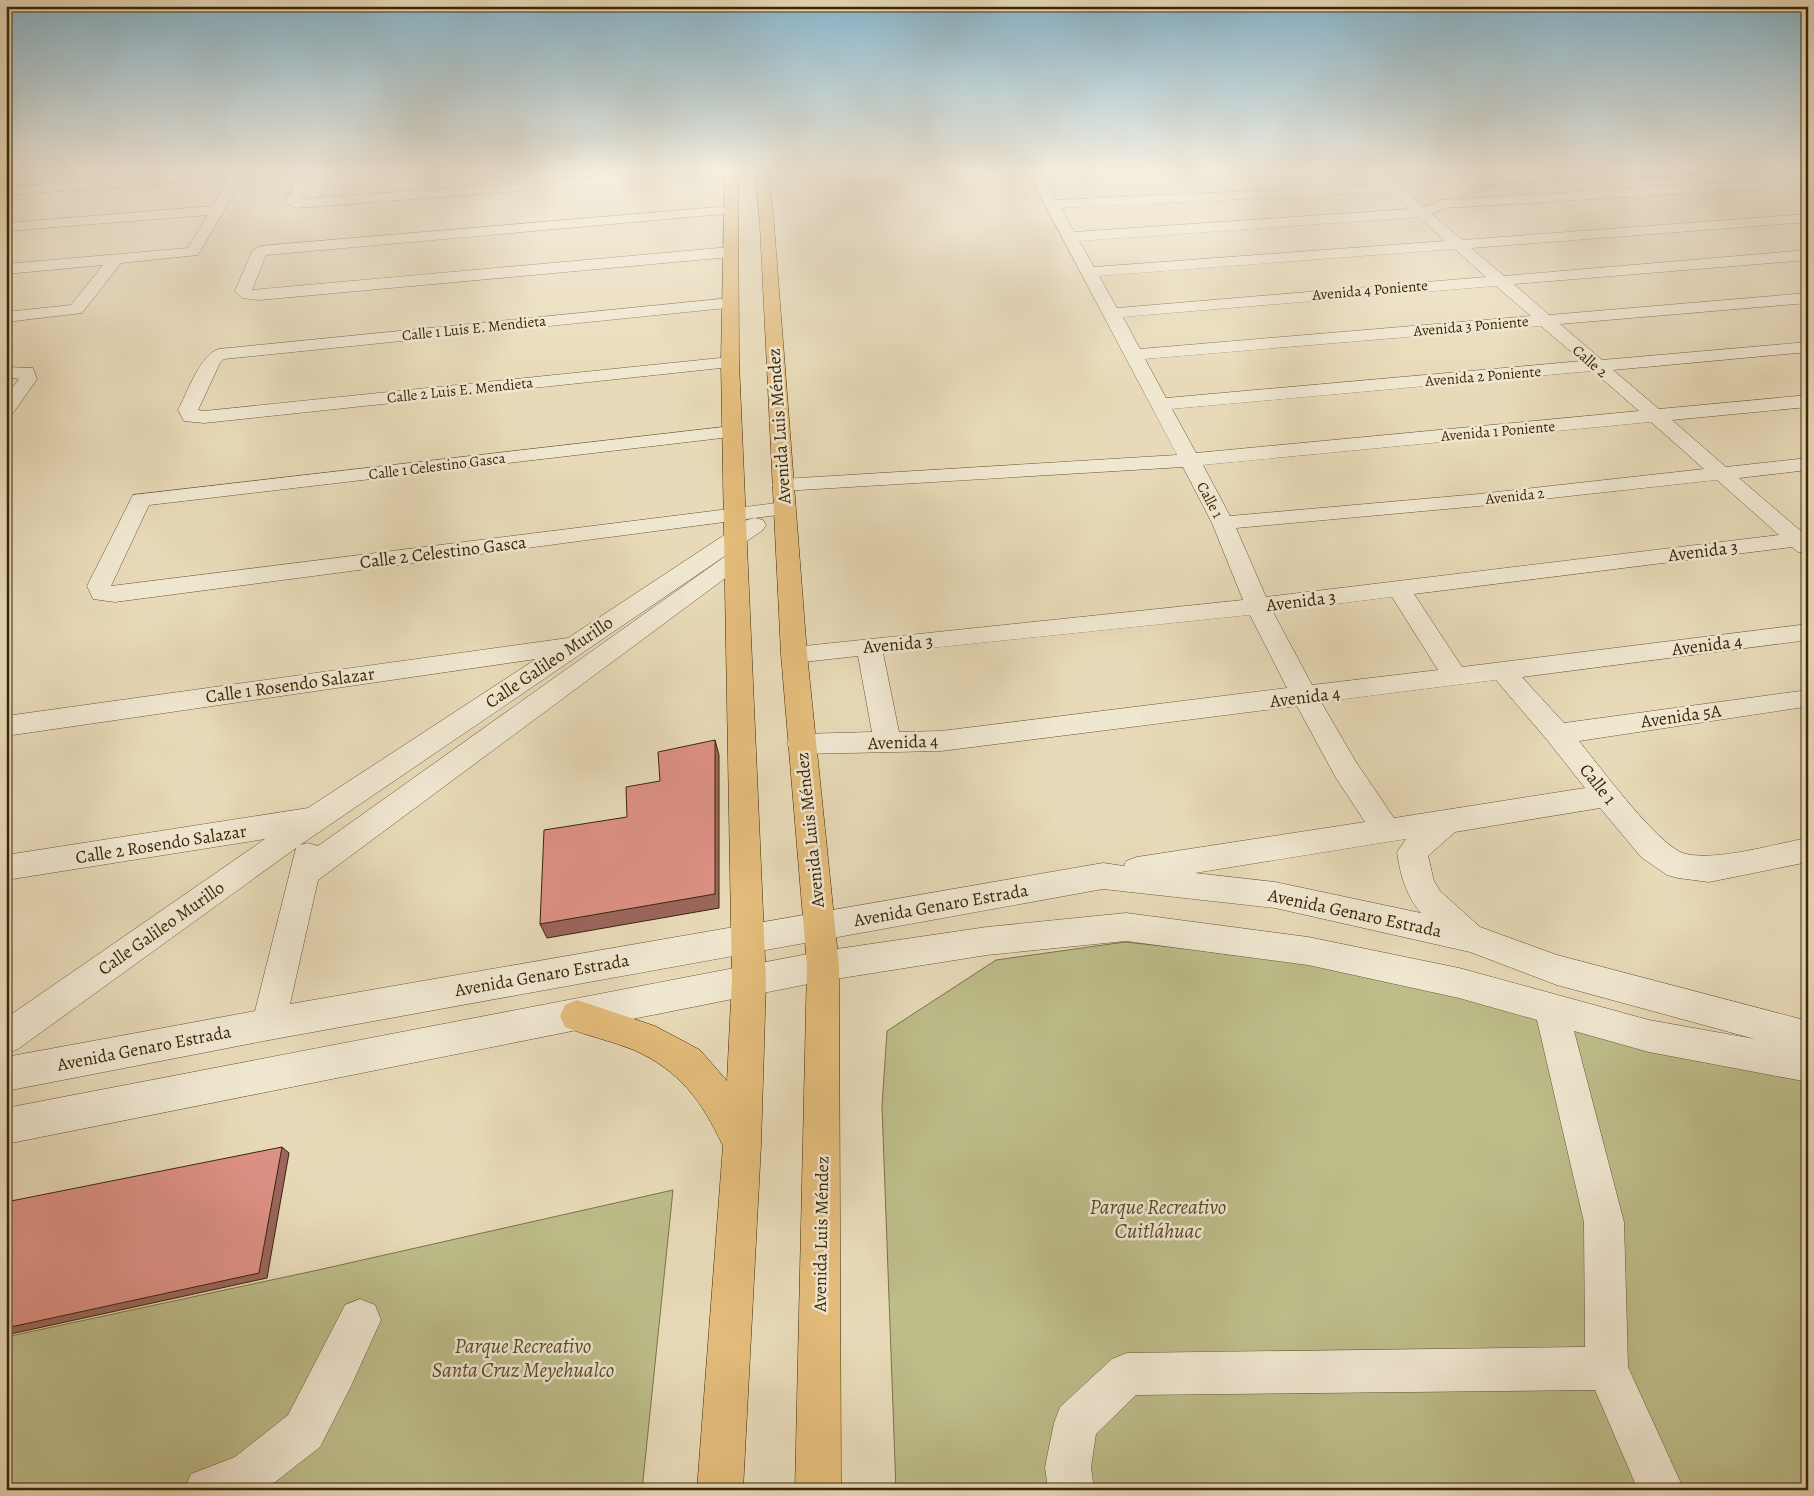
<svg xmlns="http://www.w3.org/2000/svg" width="1814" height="1496" font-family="Alegreya,serif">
<rect width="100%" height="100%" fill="#e8dab8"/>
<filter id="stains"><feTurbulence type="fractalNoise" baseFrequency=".004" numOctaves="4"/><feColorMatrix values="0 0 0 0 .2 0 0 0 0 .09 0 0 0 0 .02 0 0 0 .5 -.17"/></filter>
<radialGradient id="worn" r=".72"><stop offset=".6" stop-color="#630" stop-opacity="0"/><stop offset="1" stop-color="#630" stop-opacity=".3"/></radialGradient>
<path fill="#bdbd8a" stroke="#7c7248" d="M 1125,942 L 1284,959 L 1437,986 L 1808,1078 L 1808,1490 L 896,1490 L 882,1106 L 887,1031 L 996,960 Z
M 673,1190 L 642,1490 L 6,1490 L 6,1337 L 318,1270 Z"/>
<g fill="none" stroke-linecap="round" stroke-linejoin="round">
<defs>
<path id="minor" d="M 237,171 L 299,171 L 292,175 L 243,178 L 198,255 L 121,263 L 82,313 L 6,322 L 6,312 L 71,305 L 103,265 L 6,274 L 6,264 L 188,248 L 208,215 L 6,231 L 6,223 L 213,206 L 229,179 L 6,195 L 6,187 Z
M 301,171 L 314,171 L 300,199 L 684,171 L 738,171 L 731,175 L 296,208 L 285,202 Z
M 1027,171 L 1039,171 L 1056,200 L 1381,185 L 1367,171 L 1381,171 L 1424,207 L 1442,200 L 1808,178 L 1808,186 L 1444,208 L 1432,214 L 1462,240 L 1808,214 L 1808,222 L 1471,248 L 1504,276 L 1808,250 L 1808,260 L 1514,284 L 1549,315 L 1808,293 L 1808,303 L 1560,324 L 1602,360 L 1808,342 L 1808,352 L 1613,370 L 1659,409 L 1808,395 L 1808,407 L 1672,420 L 1726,467 L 1808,458 L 1808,470 L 1739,478 L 1802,532 L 1808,531 L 1808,553 L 1798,552 L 1792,547 L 1414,594 L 1462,667 L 1808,624 L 1808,640 L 1522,677 L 1564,723 L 1808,690 L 1808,706 L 1804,707 L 1579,741 C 1598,764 1660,849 1686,854 C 1719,861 1774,844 1808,838 L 1808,862 L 1709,882 L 1678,878 L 1667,875 L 1641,857 L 1600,808 L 1455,832 L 1428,856 L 1434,881 L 1440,891 L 1480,927 L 1557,955 L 1808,1021 L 1808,1082 L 1649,1052 L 1574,1031 L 1624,1222 L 1628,1367 L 1684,1490 L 1638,1490 L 1595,1390 L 1136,1395 L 1096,1434 L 1091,1467 L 1094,1490 L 1048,1490 L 1045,1467 L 1054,1423 L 1060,1407 L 1112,1359 L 1127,1353 L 1585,1347 L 1584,1222 L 1537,1020 L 1459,998 L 1308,965 L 1126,941 L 987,955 L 823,981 L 6,1144 L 6,1108 L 823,951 L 987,927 L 1126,913 L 1308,937 L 1459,968 L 1649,1020 L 1755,1039 L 1557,985 L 1470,952 L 1275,908 L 1103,889 L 269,1040 L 6,1091 L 6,1057 L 255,1011 L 296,848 L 18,1049 L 6,1054 L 6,1018 L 265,839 L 6,880 L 6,855 L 308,808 L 536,659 L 6,736 L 6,716 L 568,638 L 747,520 L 755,518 L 763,520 L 766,525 L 763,530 L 300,845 L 308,843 L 318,846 L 727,555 L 735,553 L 743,555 L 746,560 L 743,565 L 318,880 L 290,1004 L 1103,863 L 1124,866 L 1126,861 L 1137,857 L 1365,822 L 1336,778 L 1297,706 L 941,751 L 801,754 L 791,751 L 787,744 L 791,737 L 801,734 L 872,732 L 858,656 L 794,663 L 785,660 L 781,654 L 785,648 L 1243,600 L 1212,523 L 1183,467 L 783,491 L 776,489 L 772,485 L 776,481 L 783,479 L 1177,455 ZM 1390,192 L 1410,209 L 1074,232 L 1061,208 ZM 1419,217 L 1445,241 L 1094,267 L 1079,241 ZM 1455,249 L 1486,277 L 1117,308 L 1099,276 ZM 1496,286 L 1531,316 L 1140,349 L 1123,317 ZM 1541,326 L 1582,361 L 1166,398 L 1145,359 ZM 1593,371 L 1639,411 L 1196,453 L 1172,409 ZM 1651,422 L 1704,469 L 1479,494 L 1230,516 L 1203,465 ZM 1717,480 L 1779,535 L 1266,597 L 1236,528 L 1479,506 ZM 1392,597 L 1438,670 L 1312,685 L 1273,612 ZM 1250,615 L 1287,688 L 941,731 L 899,732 L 883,653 ZM 1496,680 L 1548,741 L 1585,788 L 1394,818 L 1356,762 L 1321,702 ZM 1406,839 L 1397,852 C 1400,874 1406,896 1421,913 L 1275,882 L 1195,873 Z
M 1562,171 L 1586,171 L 1588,173 L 1581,177 L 1449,188 L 1442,184 L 1449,180 Z
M 730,206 L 735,207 L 737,210 L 735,213 L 266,255 L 252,290 L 730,247 L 735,249 L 738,252 L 735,255 L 730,257 L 259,300 L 242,298 L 235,291 L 252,251 L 260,246 Z
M 730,298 L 736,299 L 738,303 L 736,307 L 224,359 L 220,363 L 198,410 L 204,411 L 730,357 L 736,358 L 739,362 L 736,366 L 730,367 L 204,423 L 184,421 L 178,410 C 187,393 201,353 219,349 Z
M 6,367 L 33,368 L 37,379 L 13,413 L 6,415 L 6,396 L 19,379 L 6,377 Z
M 732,426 L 739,428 L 742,432 L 739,436 L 149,505 L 111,586 L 785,502 L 793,503 L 796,508 L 793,513 L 115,602 L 93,599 L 87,586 L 133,495 Z
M 360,1299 L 375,1305 L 381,1320 L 351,1386 L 320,1447 L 265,1490 L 184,1490 L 191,1474 L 235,1457 L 288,1415 L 345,1305 Z"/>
<path id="major" d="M 725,171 L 738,171 L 739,362 L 766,981 L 761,1145 L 743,1490 L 697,1490 L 723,1146 C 702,1101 680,1071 634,1050 C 612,1041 587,1036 565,1027 L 560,1016 L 565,1005 L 577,1000 L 655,1026 L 700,1050 L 727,1081 L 732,981 L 721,362 Z
M 755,171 L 768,171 L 774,225 L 807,654 L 839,966 L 841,1490 L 795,1490 L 807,966 L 781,654 L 760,225 Z"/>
</defs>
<use href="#minor" stroke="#665333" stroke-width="1"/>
<use href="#major" stroke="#3a2607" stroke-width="1"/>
<use href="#minor" fill="#f0e7d1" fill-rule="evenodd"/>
<use href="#major" fill="#e4bd7c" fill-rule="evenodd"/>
</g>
<path fill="#bf7d72" stroke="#3a2607" d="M 1446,171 L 1502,171 L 1451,174 Z
M 1626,171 L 1731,171 L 1730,173 L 1641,179 Z"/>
<path fill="#9b665d" stroke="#3a2607" d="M 715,740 L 719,755 L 719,908 L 547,938 L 540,924 Z
M 282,1147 L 289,1153 L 267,1278 L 6,1335 L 6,1328 Z"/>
<path fill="#de9185" stroke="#3a2607" d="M 715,740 L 715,894 L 540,924 L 544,830 L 627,817 L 626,787 L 660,781 L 658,752 Z
M 282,1147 L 259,1273 L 6,1328 L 6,1202 Z"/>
<linearGradient id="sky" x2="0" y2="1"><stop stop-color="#88b7ce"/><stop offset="0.45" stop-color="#f5eedf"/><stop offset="1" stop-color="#f5eedf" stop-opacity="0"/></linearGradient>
<rect width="1814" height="380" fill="url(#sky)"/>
<g text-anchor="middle" stroke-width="5" stroke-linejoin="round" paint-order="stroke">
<g font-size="15" fill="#3a2607" stroke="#f0e7d1">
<text transform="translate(1370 290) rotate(-5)" y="5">Avenida 4 Poniente</text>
<text transform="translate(1471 326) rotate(-5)" y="5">Avenida 3 Poniente</text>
<text transform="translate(474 328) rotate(-6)" y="5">Calle 1 Luis E. Mendieta</text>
<text transform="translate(1590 361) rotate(41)" y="5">Calle 2</text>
<text transform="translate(1483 376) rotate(-5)" y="5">Avenida 2 Poniente</text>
<text transform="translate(460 390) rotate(-6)" y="5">Calle 2 Luis E. Mendieta</text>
<text transform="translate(1498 431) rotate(-5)" y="5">Avenida 1 Poniente</text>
<text transform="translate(437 466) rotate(-7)" y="5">Calle 1 Celestino Gasca</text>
<text transform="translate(1515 496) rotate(-6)" y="5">Avenida 2</text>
<text transform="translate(1210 500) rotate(62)" y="5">Calle 1</text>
</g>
<g font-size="18" fill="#3a2607" stroke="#f0e7d1">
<text transform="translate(779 426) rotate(-94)" y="6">Avenida Luis Méndez</text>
<text transform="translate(1703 551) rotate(-7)" y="6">Avenida 3</text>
<text transform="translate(443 552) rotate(-7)" y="6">Calle 2 Celestino Gasca</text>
<text transform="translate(1301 601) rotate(-7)" y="6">Avenida 3</text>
<text transform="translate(898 644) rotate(-5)" y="6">Avenida 3</text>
<text transform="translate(1707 645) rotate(-7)" y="6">Avenida 4</text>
<text transform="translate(549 662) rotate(-34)" y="6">Calle Galileo Murillo</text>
<text transform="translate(290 685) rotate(-8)" y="6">Calle 1 Rosendo Salazar</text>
<text transform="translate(1305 697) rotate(-7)" y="6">Avenida 4</text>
<text transform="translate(1681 716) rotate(-8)" y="6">Avenida 5A</text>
<text transform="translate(903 742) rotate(-2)" y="6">Avenida 4</text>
<text transform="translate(1598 784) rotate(51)" y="6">Calle 1</text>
<text transform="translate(810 830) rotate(-96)" y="6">Avenida Luis Méndez</text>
<text transform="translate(161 844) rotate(-9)" y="6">Calle 2 Rosendo Salazar</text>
<text transform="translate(941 905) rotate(-10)" y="6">Avenida Genaro Estrada</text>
<text transform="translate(1355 913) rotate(12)" y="6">Avenida Genaro Estrada</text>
<text transform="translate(161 928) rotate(-35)" y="6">Calle Galileo Murillo</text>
<text transform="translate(542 975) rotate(-10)" y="6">Avenida Genaro Estrada</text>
<text transform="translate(144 1048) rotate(-11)" y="6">Avenida Genaro Estrada</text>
<text transform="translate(821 1234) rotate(-89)" y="6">Avenida Luis Méndez</text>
</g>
<g font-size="21" font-style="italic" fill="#5b4c28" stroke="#f0e7d1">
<text x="1158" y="1214">Parque Recreativo<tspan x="1158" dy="24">Cuitláhuac</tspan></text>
<text x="523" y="1353">Parque Recreativo<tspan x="523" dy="24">Santa Cruz Meyehualco</tspan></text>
</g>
</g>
<rect width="1814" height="1496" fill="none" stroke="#e8dab8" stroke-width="25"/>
<rect x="8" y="8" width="1799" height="1481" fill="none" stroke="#3a2607" stroke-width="2.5"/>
<rect x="12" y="12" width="1789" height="1471" fill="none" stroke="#3a2607"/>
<rect width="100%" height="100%" filter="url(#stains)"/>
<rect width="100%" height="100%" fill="url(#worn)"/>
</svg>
